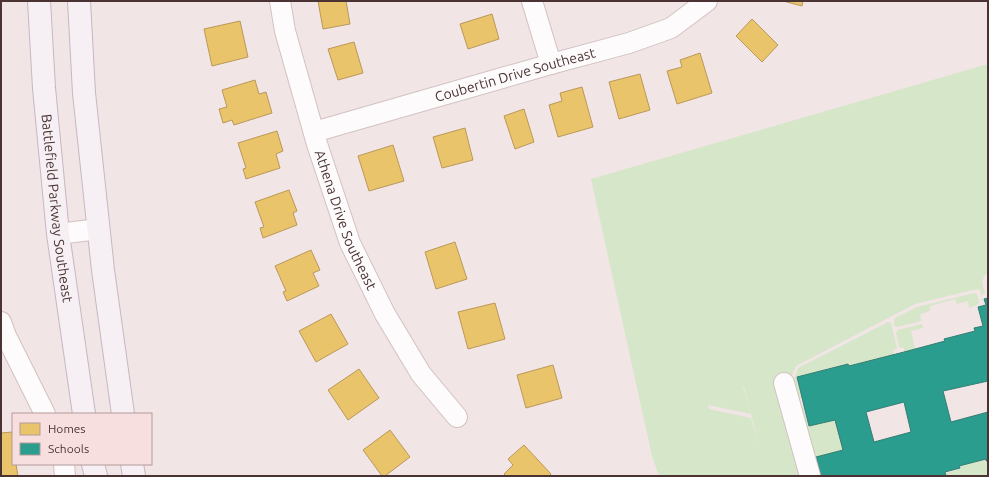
<svg xmlns="http://www.w3.org/2000/svg" width="989" height="477" font-family="Ubuntu,sans-serif">
<rect width="100%" height="100%" fill="#f2e5e5"/>
<path fill="#d6e6c9" fill-rule="evenodd" d="M 988,64 L 988,274 L 985,275 L 982,282 L 985,294 L 981,294 L 983,301 L 982,301 L 980,290 L 977,289 L 915,304 L 796,366 L 791,378 L 803,476 L 659,476 L 652,456 L 591,179 ZM 743,387 L 744,387 L 760,448 L 751,418 L 709,409 L 708,405 L 751,414 Z
M 974,293 L 977,294 L 979,302 L 977,305 L 969,308 L 968,301 L 957,304 L 955,299 L 930,306 L 930,311 L 920,314 L 921,321 L 897,327 L 894,326 L 894,322 L 895,318 L 917,307 Z
M 888,322 L 891,323 L 897,348 L 893,351 L 894,355 L 849,366 L 848,364 L 797,377 L 802,398 L 799,399 L 794,379 L 798,368 Z
M 922,324 L 923,328 L 911,331 L 915,349 L 904,352 L 904,348 L 899,347 L 896,333 L 898,330 Z
M 804,406 L 809,426 L 835,420 L 843,450 L 816,457 L 820,476 L 819,476 L 801,407 Z
M 984,460 L 985,462 L 988,462 L 988,476 L 946,476 L 946,473 L 960,469 L 959,466 Z"/>
<path fill="#e9c46a" stroke="#ba985a" d="M 318,1 L 346,1 L 350,24 L 323,29 Z
M 783,1 L 803,1 L 802,6 Z
M 492,14 L 499,39 L 468,49 L 460,24 Z
M 752,19 L 778,45 L 762,62 L 736,36 Z
M 240,21 L 248,57 L 212,66 L 204,29 Z
M 354,42 L 363,73 L 338,80 L 328,49 Z
M 700,53 L 712,93 L 677,104 L 667,71 L 682,67 L 680,60 Z
M 640,74 L 650,110 L 619,119 L 609,82 Z
M 255,80 L 259,94 L 266,92 L 272,113 L 234,125 L 232,120 L 223,123 L 219,109 L 227,107 L 222,90 Z
M 582,87 L 593,127 L 558,137 L 549,105 L 562,101 L 560,93 Z
M 524,109 L 534,142 L 515,149 L 504,116 Z
M 465,128 L 473,160 L 442,168 L 433,137 Z
M 277,131 L 283,151 L 276,154 L 280,168 L 246,179 L 243,169 L 246,168 L 238,143 Z
M 393,145 L 404,181 L 369,191 L 358,156 Z
M 289,190 L 297,211 L 293,213 L 297,225 L 263,238 L 260,228 L 264,227 L 255,202 Z
M 455,242 L 467,279 L 436,289 L 425,252 Z
M 311,250 L 320,270 L 313,273 L 319,286 L 287,301 L 283,292 L 286,291 L 275,266 Z
M 495,303 L 505,339 L 468,349 L 458,312 Z
M 331,314 L 348,344 L 316,362 L 299,331 Z
M 553,365 L 562,398 L 526,408 L 517,375 Z
M 359,369 L 379,398 L 348,420 L 328,390 Z
M 390,430 L 410,457 L 385,476 L 382,476 L 363,450 Z
M 12,432 L 13,440 L 13,464 L 16,464 L 18,476 L 1,476 L 1,433 Z
M 524,445 L 551,474 L 549,476 L 506,476 L 504,474 L 513,465 L 508,459 Z"/>
<path fill="#2a9d8f" stroke="#347d73" fill-rule="evenodd" d="M 988,298 L 988,381 L 943,391 L 951,422 L 988,412 L 988,461 L 986,461 L 986,459 L 959,466 L 960,468 L 945,472 L 946,476 L 821,476 L 816,457 L 843,450 L 835,420 L 809,426 L 797,377 L 848,364 L 849,366 L 904,352 L 945,341 L 944,339 L 975,331 L 974,328 L 983,326 L 978,307 L 986,305 L 984,299 ZM 904,402 L 911,432 L 874,442 L 866,412 Z"/>
<g fill="none" stroke-linecap="round" stroke-linejoin="round">
<defs>
<g id="minor">
<path id="s1" d="M 280,1 L 285,31 L 317,144 L 350,243 L 385,314 L 421,374 L 457,417"/>
<path d="M 532,1 L 551,64"/>
<path id="s2" d="M 314,132 L 551,64 L 629,43 L 671,28 L 707,1"/>
<path d="M 58,234 L 99,229"/>
<path d="M 1,322 L 6,336 L 45,414"/>
<path d="M 784,383 L 810,476"/>
<path d="M 64,464 L 65,476"/>
</g>
<g id="major">
<path id="s3" d="M 39,1 L 44,88 L 58,234 L 84,414"/>
<path d="M 79,1 L 84,93 L 103,270 L 123,414"/>
<path d="M 93,464 L 96,476"/>
<path d="M 132,464 L 134,476"/>
</g>
</defs>
<use href="#minor" stroke="#d2c2c2" stroke-width="22"/>
<use href="#major" stroke="#c7b7c2" stroke-width="24"/>
<use href="#minor" stroke="#fdfbfb" stroke-width="20"/>
<use href="#major" stroke="#f6f0f5" stroke-width="22"/>
</g>
<g text-anchor="middle" stroke-width="4" stroke-linejoin="round" paint-order="stroke">
<g font-size="14" fill="#4b3333" stroke="#f8dfdf">
<text dy="5" stroke="none"><textPath href="#s2" startOffset="209">Coubertin Drive Southeast</textPath></text>
<text dy="5" stroke="none"><textPath href="#s3" startOffset="208">Battlefield Parkway Southeast</textPath></text>
<text dy="5" stroke="none"><textPath href="#s1" startOffset="229">Athena Drive Southeast</textPath></text>
</g>
</g>
<rect width="989" height="477" fill="none" stroke="#4b3333" stroke-width="4"/>
<rect x="12" y="413" width="140" height="52" fill="#f8dfdf" stroke="#b39a9a"/>
<rect x="20" y="423" width="20" height="12" fill="#e9c46a" stroke="#b39a9a"/>
<text x="48" y="433" font-size="12" fill="#4b3333">Homes</text>
<rect x="20" y="443" width="20" height="12" fill="#2a9d8f" stroke="#b39a9a"/>
<text x="48" y="453" font-size="12" fill="#4b3333">Schools</text>
</svg>
